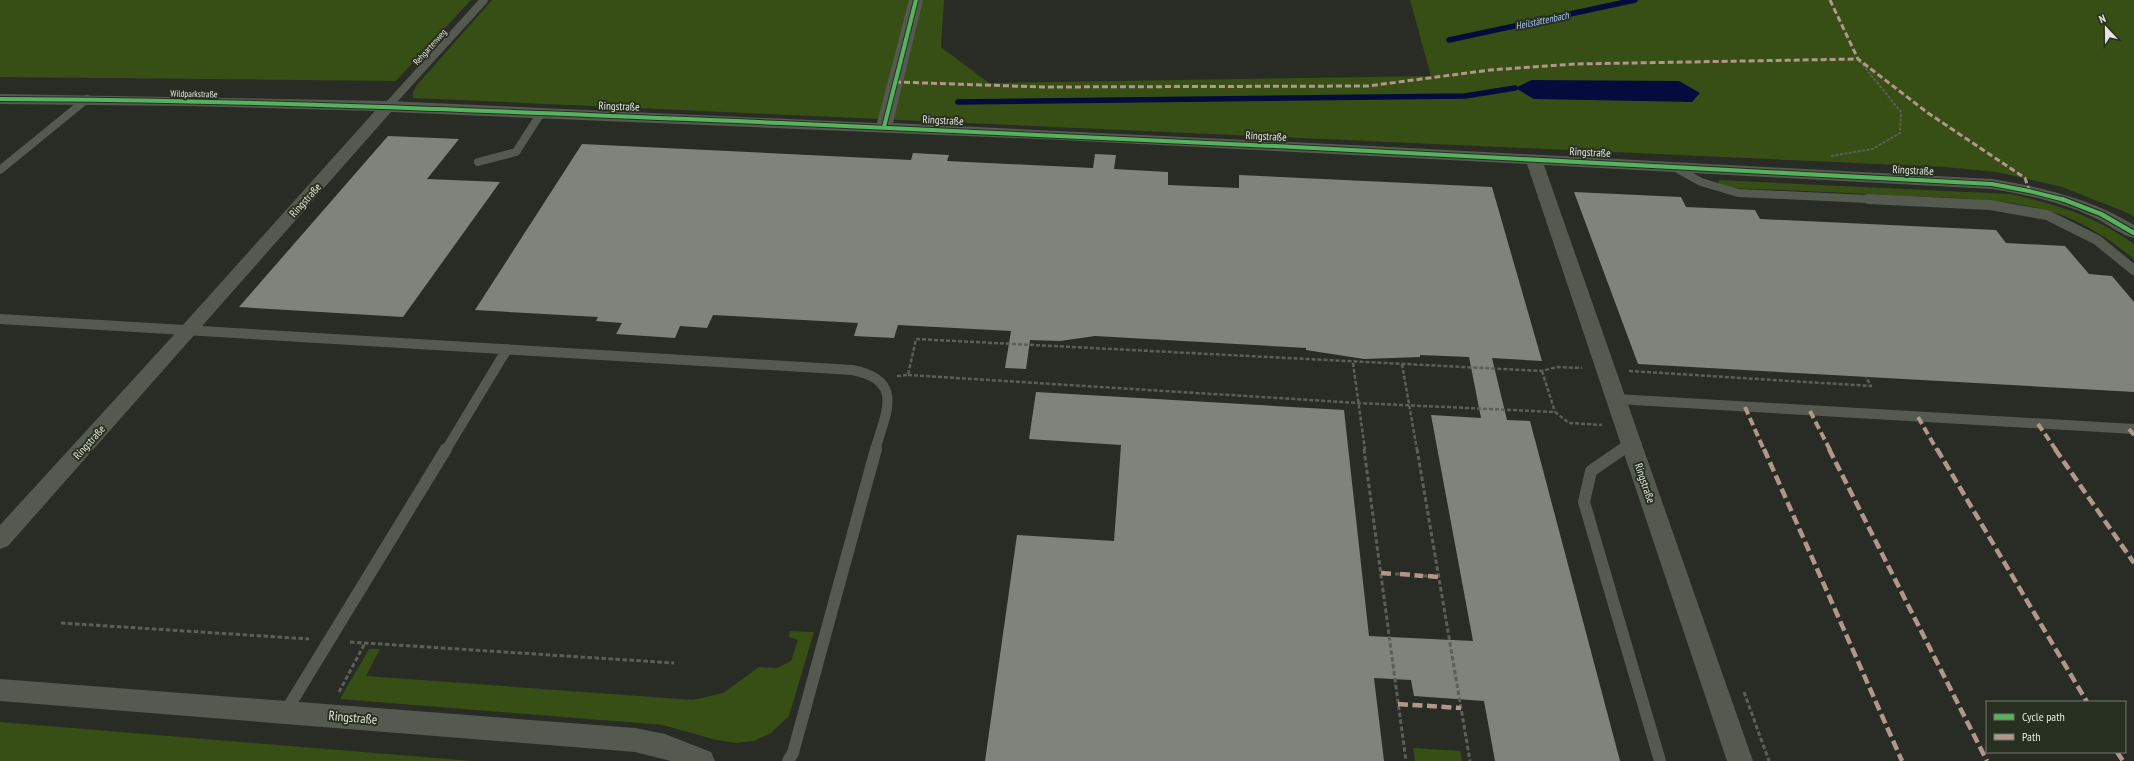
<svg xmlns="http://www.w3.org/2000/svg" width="2134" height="761" font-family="'PT Sans Narrow',sans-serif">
<rect width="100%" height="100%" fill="#282c24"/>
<path fill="#374f15" d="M 0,0 L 471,0 L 396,81 L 0,77 Z
M 492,0 L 944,0 L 941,47 L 989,83 L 1431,76 L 1410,0 L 2134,0 L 2134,217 L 2128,213 L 2062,187 L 1997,172 L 1945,167 L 413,98 L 413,92 L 417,85 Z
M 1718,180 L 2010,194 C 2058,205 2093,215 2134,244 L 2134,259 C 2111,240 2085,223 2056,213 C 2008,198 1957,198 1907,196 C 1847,193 1788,190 1729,188 L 1720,186 Z
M 790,631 L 814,632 L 789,716 L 771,733 L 754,741 L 737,743 L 716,740 L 663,725 L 340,699 L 369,649 L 380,649 L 366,676 L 693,700 L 723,693 L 759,667 L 777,668 L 791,661 L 798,640 L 789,637 Z
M 0,722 L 472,761 L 0,761 Z
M 1413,748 L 1460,751 L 1462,761 L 1415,761 Z"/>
<path fill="#040c3d" d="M 1532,80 L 1679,81 L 1700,93 L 1692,102 L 1534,99 L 1515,88 Z"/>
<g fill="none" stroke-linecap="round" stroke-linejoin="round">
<path stroke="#040c3d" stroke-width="5.5" d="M 1449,40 L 1635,0
M 958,102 L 1465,96 L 1515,88"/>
</g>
<path fill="#7f837b" d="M 388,136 L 459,139 L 427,179 L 500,182 L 403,317 L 239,307 Z
M 582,144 L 911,160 L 913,153 L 949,155 L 947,161 L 1093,168 L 1095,154 L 1116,155 L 1114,169 L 1168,172 L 1168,185 L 1239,188 L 1239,175 L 1492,187 L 1542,361 L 1492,358 L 1507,420 L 1530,421 L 1620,761 L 1495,761 L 1484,701 L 1414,696 L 1411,680 L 1374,678 L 1384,761 L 985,761 L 1017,535 L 1114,541 L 1121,445 L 1029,439 L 1036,392 L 1344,410 L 1369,636 L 1473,641 L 1431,415 L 1481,418 L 1469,357 L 1420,355 L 1420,357 L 1364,359 L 1306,350 L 1306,348 L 1095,336 L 1060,341 L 1030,340 L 1026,369 L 1005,368 L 1011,331 L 898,325 L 894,338 L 854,336 L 858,323 L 713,315 L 707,328 L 680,326 L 675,338 L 616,334 L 622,323 L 596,321 L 598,317 L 475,310 Z
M 1574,192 L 1681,197 L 1686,207 L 1755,210 L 1760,219 L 1996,230 L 2006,243 L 2065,246 L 2089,274 L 2112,276 L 2134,302 L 2134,392 L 1638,364 Z"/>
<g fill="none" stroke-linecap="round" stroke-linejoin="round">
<path stroke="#5b5f57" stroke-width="2" stroke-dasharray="3 1.5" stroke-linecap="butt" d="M 1831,156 L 1873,149 L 1900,133 L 1901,112 L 1858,59"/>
<path stroke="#5b5f57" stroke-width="2.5" stroke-dasharray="4 2" stroke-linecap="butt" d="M 1353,363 L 1365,450
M 1402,364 L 1417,450
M 1542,371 L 1555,412
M 1629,371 L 1871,386 L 1866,377
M 908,375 L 1358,403 L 1555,412 L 1569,423 L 1602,425
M 897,376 L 908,375 L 916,339 L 1542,371 L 1557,367 L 1582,368"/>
<path stroke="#5b5f57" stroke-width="3" stroke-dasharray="4.5 2.5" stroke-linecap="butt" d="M 1364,449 L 1406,761
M 1417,449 L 1470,761
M 1395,574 L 1400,574
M 1423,576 L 1428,576
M 61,623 L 309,639
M 350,642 L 674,663
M 339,692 L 365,643
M 1744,692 L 1769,761"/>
<path stroke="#555a50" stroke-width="8" d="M 388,106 L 484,0
M 478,162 L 516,152 L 541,113
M 1674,167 L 1701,182 L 1738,193 L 1889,200
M 0,170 L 87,99"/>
<path stroke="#555a50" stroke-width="10" d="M 1868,199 L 1990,205 L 2047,215 L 2097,240 L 2134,270
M 0,319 L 852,370 C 905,380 886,412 875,450
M 1616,399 L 2134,429
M 446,450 L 507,349
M 1621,450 L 1631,443"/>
<path stroke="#555a50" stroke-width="12" d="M 1623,449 L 1591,471 L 1584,502 L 1660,761
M 286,711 L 446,449
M 788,761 L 793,753 L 876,449"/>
<path fill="#555a50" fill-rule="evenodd" d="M 909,0 L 923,0 L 893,123 L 1372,146 L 1992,179 C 2042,187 2091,199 2134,225 L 2134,238 C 2120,235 2107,223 2093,217 C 2061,202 2027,195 1992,189 L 1544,165 L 1753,761 L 1727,761 L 1527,164 L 1061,140 L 391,112 L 8,546 L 0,549 L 0,525 L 182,326 L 375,111 L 188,106 L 0,104 L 0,94 L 388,101 L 877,123 Z
M 0,679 L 635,728 L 665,734 L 711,752 L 715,761 L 671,761 L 635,752 L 0,701 Z"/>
<path stroke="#b2968c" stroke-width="3" stroke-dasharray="6 3" stroke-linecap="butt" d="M 1830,0 L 1858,59 L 1928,113 L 2025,178 L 2029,190
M 895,82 L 1043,87 L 1368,86 L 1490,70 L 1575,64 L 1858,59"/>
<path stroke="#b2968c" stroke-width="4" stroke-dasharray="8 4" stroke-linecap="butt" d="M 1745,407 L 1764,450
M 1810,411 L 1830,450
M 1918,417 L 1937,450
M 2038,424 L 2056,450
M 2129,429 L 2134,435"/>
<path stroke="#b2968c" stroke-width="4.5" stroke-dasharray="10 4.5" stroke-linecap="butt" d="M 1764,449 L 1902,761
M 1829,449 L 1987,761
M 1937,449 L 2087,702
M 2055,449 L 2134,563
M 1381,573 L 1395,574
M 1400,574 L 1423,576
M 1428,576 L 1439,577
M 1398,704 L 1461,708
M 2117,752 L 2123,761"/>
<defs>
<path id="cycleway-far1" d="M 0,99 C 261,100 521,112 781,123 C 1185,140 1588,162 1992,184 L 2029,191 L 2065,200
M 884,127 L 916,0"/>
<path id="cycleway" d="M 2062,199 L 2101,214 L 2134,233"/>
</defs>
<use href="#cycleway-far1" stroke="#283021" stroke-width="6"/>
<use href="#cycleway" stroke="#283021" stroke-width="7"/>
<use href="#cycleway-far1" stroke="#56b35d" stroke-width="4"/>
<use href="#cycleway" stroke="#56b35d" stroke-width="4.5"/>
</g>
<g text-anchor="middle" stroke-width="4" stroke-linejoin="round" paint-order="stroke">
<g font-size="9" fill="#e2e7dd" stroke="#283021">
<text transform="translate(430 47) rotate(-48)" y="3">Rehgartenweg</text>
<text transform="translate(194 94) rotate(1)" y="3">Wildparkstraße</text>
</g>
<g font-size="10" font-style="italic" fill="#a4c2f5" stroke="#283021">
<text transform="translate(1542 20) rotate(-12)" y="4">Heilstättenbach</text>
</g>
<g font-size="11" fill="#e2e7dd" stroke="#283021">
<text transform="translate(619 106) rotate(2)" y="4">Ringstraße</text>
<text transform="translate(943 120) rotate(3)" y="4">Ringstraße</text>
<text transform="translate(1266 136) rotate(3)" y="4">Ringstraße</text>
<text transform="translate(1590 152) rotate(3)" y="4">Ringstraße</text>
<text transform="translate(1913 170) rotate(3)" y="4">Ringstraße</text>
<text transform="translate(305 200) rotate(-48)" y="4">Ringstraße</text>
<text transform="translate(89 442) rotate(-48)" y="4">Ringstraße</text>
<text transform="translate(1645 483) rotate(71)" y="4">Ringstraße</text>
</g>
<g font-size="13" fill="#e2e7dd" stroke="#283021">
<text transform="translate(353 717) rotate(5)" y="5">Ringstraße</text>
</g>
</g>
<rect x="1986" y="701" width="140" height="52" fill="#283021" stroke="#72796c"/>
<rect x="1994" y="714" width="20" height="6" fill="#56b35d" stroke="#72796c"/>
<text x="2022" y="721" font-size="12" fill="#e2e7dd">Cycle path</text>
<rect x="1994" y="734" width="20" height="6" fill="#b2968c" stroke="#72796c"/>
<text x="2022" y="741" font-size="12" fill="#e2e7dd">Path</text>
<g transform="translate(2106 28) rotate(338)" stroke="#283021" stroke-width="3" paint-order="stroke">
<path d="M0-3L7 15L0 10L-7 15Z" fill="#e2e7dd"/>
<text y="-6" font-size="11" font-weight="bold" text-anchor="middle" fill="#e2e7dd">N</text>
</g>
</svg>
